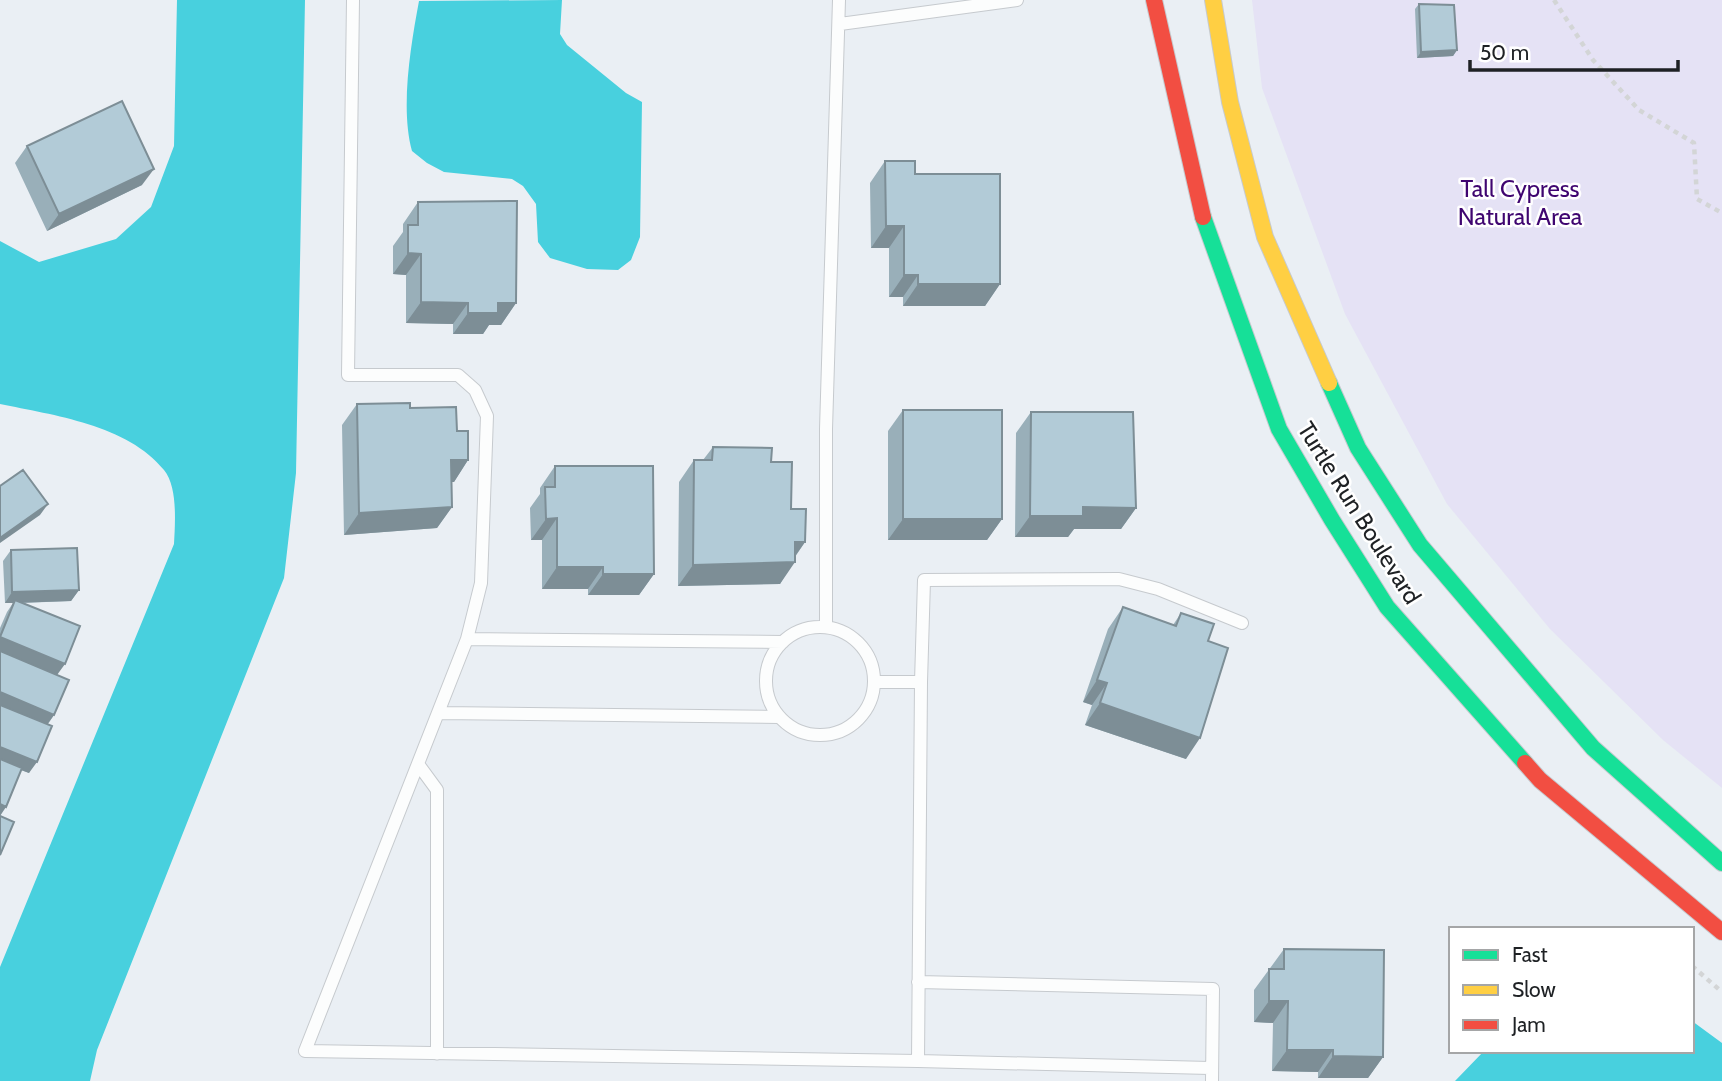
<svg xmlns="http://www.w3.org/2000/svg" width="1722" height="1081" font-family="Cabin,sans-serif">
<rect width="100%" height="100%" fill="#eaeff4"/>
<path fill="#e5e2f5" d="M 1252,0 L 1722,0 L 1722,788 L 1663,740 L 1550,629 L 1447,504 L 1345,314 L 1262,88 Z"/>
<path fill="#48d0de" d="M 177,0 L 305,0 L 296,473 L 284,578 L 97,1050 L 90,1081 L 0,1081 L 0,967 L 174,544 C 175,524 178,487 164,470 C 128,425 53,415 0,404 L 0,241 L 39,262 L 116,239 L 151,207 L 174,146 Z
M 562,0 L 560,34 L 567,45 L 626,93 L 642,102 L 640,237 L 631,260 L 618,270 L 587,269 L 550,258 L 538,242 L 536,204 L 523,186 L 512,179 L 444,172 L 427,163 L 412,151 C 400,108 411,44 419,1 Z
M 1692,1021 L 1722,1043 L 1722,1081 L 1455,1081 L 1484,1051 L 1692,1051 Z"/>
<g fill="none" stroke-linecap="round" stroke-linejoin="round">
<defs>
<path id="lane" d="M 353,0 L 348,375 L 458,375 L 475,390 L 487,416 L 481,583 L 467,639 L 305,1051 L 918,1061 L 921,682 L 875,682
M 840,24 L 1017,0
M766 681a54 54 0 1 1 108 0a54 54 0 1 1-108 0Z
M 826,627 L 826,429 L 839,0
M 467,639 L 783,642
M 921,682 L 924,580 L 1119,579 L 1158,589 L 1242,623
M 438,713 L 779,717
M 418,764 L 437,790 L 437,1054
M 918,982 L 1213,989 L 1212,1081
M 918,1061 L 1210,1068"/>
<path id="fast" d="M 1203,217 L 1279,429 L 1332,520 L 1387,607 L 1525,763
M 1329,383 L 1358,448 L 1420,545 L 1593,748 L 1722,863"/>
<path id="slow" d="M 1213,0 L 1230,102 L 1265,237 L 1329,383"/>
<path id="jam" d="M 1154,0 L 1203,217
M 1525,763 L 1540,780 L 1722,932"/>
</defs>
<use href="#lane" stroke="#c6cace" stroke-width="14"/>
<use href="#fast" stroke="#c6cace" stroke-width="18"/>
<use href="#slow" stroke="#c6cace" stroke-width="18"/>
<use href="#jam" stroke="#c6cace" stroke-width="18"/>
<path stroke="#d3d5d6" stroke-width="4.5" stroke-dasharray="5 5" stroke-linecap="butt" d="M 1554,0 L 1593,60 L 1639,110 L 1694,143 L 1697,199 L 1722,213
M 1692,966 L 1722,992"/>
<use href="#lane" stroke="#fcfdfd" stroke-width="12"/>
<use href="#fast" stroke="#16e098" stroke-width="16"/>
<use href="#slow" stroke="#ffcf43" stroke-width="16"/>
<use href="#jam" stroke="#f24e42" stroke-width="16"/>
</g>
<path fill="#99afb9" d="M 1419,4 L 1457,50 L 1453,56 L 1417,58 L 1415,9 Z
M 27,146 L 142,185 L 47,231 L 15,163 Z
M 885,161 L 915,174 L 1000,284 L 985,306 L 903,306 L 903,297 L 889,297 L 889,248 L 871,248 L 870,183 Z
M 418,202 L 516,303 L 501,325 L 489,325 L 483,334 L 453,334 L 453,324 L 406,323 L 406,275 L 393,274 L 393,246 L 403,232 L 403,224 Z
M 357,404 L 410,408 L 457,431 L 468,460 L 454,482 L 451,482 L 452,507 L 437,528 L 344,535 L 342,425 Z
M 903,410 L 1002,519 L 987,540 L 888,540 L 888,431 Z
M 1031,412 L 1136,508 L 1121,529 L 1074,529 L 1068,537 L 1015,537 L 1016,433 Z
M 713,447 L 771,462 L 805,542 L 795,557 L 780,584 L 678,586 L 679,482 L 694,460 L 703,460 Z
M 555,466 L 654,574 L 639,595 L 588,595 L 588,589 L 542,589 L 542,540 L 531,540 L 530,508 L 540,494 L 540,488 Z
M 11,550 L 79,590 L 71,601 L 21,603 L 57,675 L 54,715 L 48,724 L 29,773 L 21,770 L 0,816 L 0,628 L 7,612 L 13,603 L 5,603 L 3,561 Z
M 1123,607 L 1173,625 L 1181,613 L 1208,641 L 1186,759 L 1085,725 L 1092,705 L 1083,702 L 1108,629 Z
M 1284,949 L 1383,1057 L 1368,1078 L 1318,1078 L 1318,1072 L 1272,1071 L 1273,1023 L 1254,1022 L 1254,990 Z"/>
<path fill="#7d8e96" d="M 1457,50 L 1453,56 L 1417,58 L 1421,52 Z
M 154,169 L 142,185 L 47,231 L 59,214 Z
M 886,226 L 904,226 L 889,248 L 871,248 Z
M 408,253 L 421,254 L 406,275 L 393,274 Z
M 904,275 L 918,275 L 903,297 L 889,297 Z
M 918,284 L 1000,284 L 985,306 L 903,306 Z
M 421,302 L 468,303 L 453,324 L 406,323 Z
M 498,303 L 516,303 L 501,325 L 489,325 L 483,334 L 453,334 L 468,313 Z
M 451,460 L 468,460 L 454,482 L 436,482 Z
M 48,504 L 40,515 L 0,543 L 0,538 Z
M 452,507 L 437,528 L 344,535 L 359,513 Z
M 1083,507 L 1136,508 L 1121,529 L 1074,529 L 1068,537 L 1015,537 L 1030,516 Z
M 557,518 L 542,540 L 531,540 L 546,519 Z
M 903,519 L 1002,519 L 987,540 L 888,540 Z
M 795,542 L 805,542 L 791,562 L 795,562 L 780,584 L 678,586 L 693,565 Z
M 557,567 L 603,567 L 588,589 L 542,589 Z
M 603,574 L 654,574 L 639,595 L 588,595 Z
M 79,590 L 71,601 L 13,603 L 15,600 L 13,603 L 5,603 L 12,592 Z
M 0,637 L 65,664 L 57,675 L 0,652 Z
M 1097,680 L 1107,683 L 1092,705 L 1083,702 Z
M 0,692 L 54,715 L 46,726 L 0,707 Z
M 1100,703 L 1200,738 L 1186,759 L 1085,725 Z
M 0,747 L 37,762 L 29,773 L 0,762 Z
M 0,804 L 6,807 L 0,816 Z
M 1269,1001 L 1288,1001 L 1273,1023 L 1254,1022 Z
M 1287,1050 L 1333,1050 L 1318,1072 L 1272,1071 Z
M 1333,1056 L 1383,1057 L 1368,1078 L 1318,1078 Z"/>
<path fill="#b2cbd7" stroke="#7d8e96" stroke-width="2" d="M 1419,4 L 1454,5 L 1457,50 L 1421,52 Z
M 122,101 L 154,169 L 59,214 L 27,146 Z
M 885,161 L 915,161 L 915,174 L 1000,174 L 1000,284 L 918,284 L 918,275 L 904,275 L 904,226 L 886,226 Z
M 517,201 L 516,303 L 498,303 L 498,313 L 468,313 L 468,303 L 421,302 L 421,254 L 408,253 L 408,225 L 418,225 L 418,202 Z
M 410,403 L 410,408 L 456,407 L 457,431 L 468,431 L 468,460 L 451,460 L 452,507 L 359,513 L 357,404 Z
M 903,410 L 1002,410 L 1002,519 L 903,519 Z
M 1031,412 L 1133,412 L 1136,508 L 1083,507 L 1083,516 L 1030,516 Z
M 713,447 L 772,448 L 771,462 L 792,462 L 791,509 L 806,509 L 805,542 L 795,542 L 795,562 L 693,565 L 694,460 L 712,460 Z
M 555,466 L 653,466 L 654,574 L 603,574 L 603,567 L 557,567 L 557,518 L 546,519 L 545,487 L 555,487 Z
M 23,470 L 48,504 L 0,538 L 0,486 Z
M 77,548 L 79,590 L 12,592 L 11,550 Z
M 15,600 L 80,626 L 65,664 L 0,637 Z
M 1123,607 L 1176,626 L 1181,613 L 1214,624 L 1208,641 L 1228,648 L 1200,738 L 1100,703 L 1107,683 L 1097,680 Z
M 0,651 L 69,680 L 54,715 L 0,692 Z
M 0,705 L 52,726 L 37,762 L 0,747 Z
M 0,759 L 22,768 L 6,807 L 0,804 Z
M 0,816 L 14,822 L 0,855 Z
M 1284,949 L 1384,950 L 1383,1057 L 1333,1056 L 1333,1050 L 1287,1050 L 1288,1001 L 1269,1001 L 1269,969 L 1284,969 Z"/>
<g text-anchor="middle" stroke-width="5" stroke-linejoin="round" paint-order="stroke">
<g font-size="24" fill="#3f0570" stroke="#fff">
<text x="1520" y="197">Tall Cypress<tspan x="1520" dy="28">Natural Area</tspan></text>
</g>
<g font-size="24" fill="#1e2124" stroke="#fff">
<text transform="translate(1359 513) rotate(58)" y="8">Turtle Run Boulevard</text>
</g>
</g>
<rect x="1449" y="927" width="245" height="126" fill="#ffffff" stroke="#a5a6a7" stroke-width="2"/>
<rect x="1463" y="950" width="35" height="10" fill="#16e098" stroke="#a5a6a7" stroke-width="2"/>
<text x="1512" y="962" font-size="21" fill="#1e2124">Fast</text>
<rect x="1463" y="985" width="35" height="10" fill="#ffcf43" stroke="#a5a6a7" stroke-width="2"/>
<text x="1512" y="997" font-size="21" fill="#1e2124">Slow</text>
<rect x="1463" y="1020" width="35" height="10" fill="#f24e42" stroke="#a5a6a7" stroke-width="2"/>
<text x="1512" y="1032" font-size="21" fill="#1e2124">Jam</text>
<path d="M1470 60v10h208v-10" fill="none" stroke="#1e2124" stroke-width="3.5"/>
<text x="1480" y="60" font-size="21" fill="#1e2124" stroke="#ffffff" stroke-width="5" paint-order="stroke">50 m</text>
</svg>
